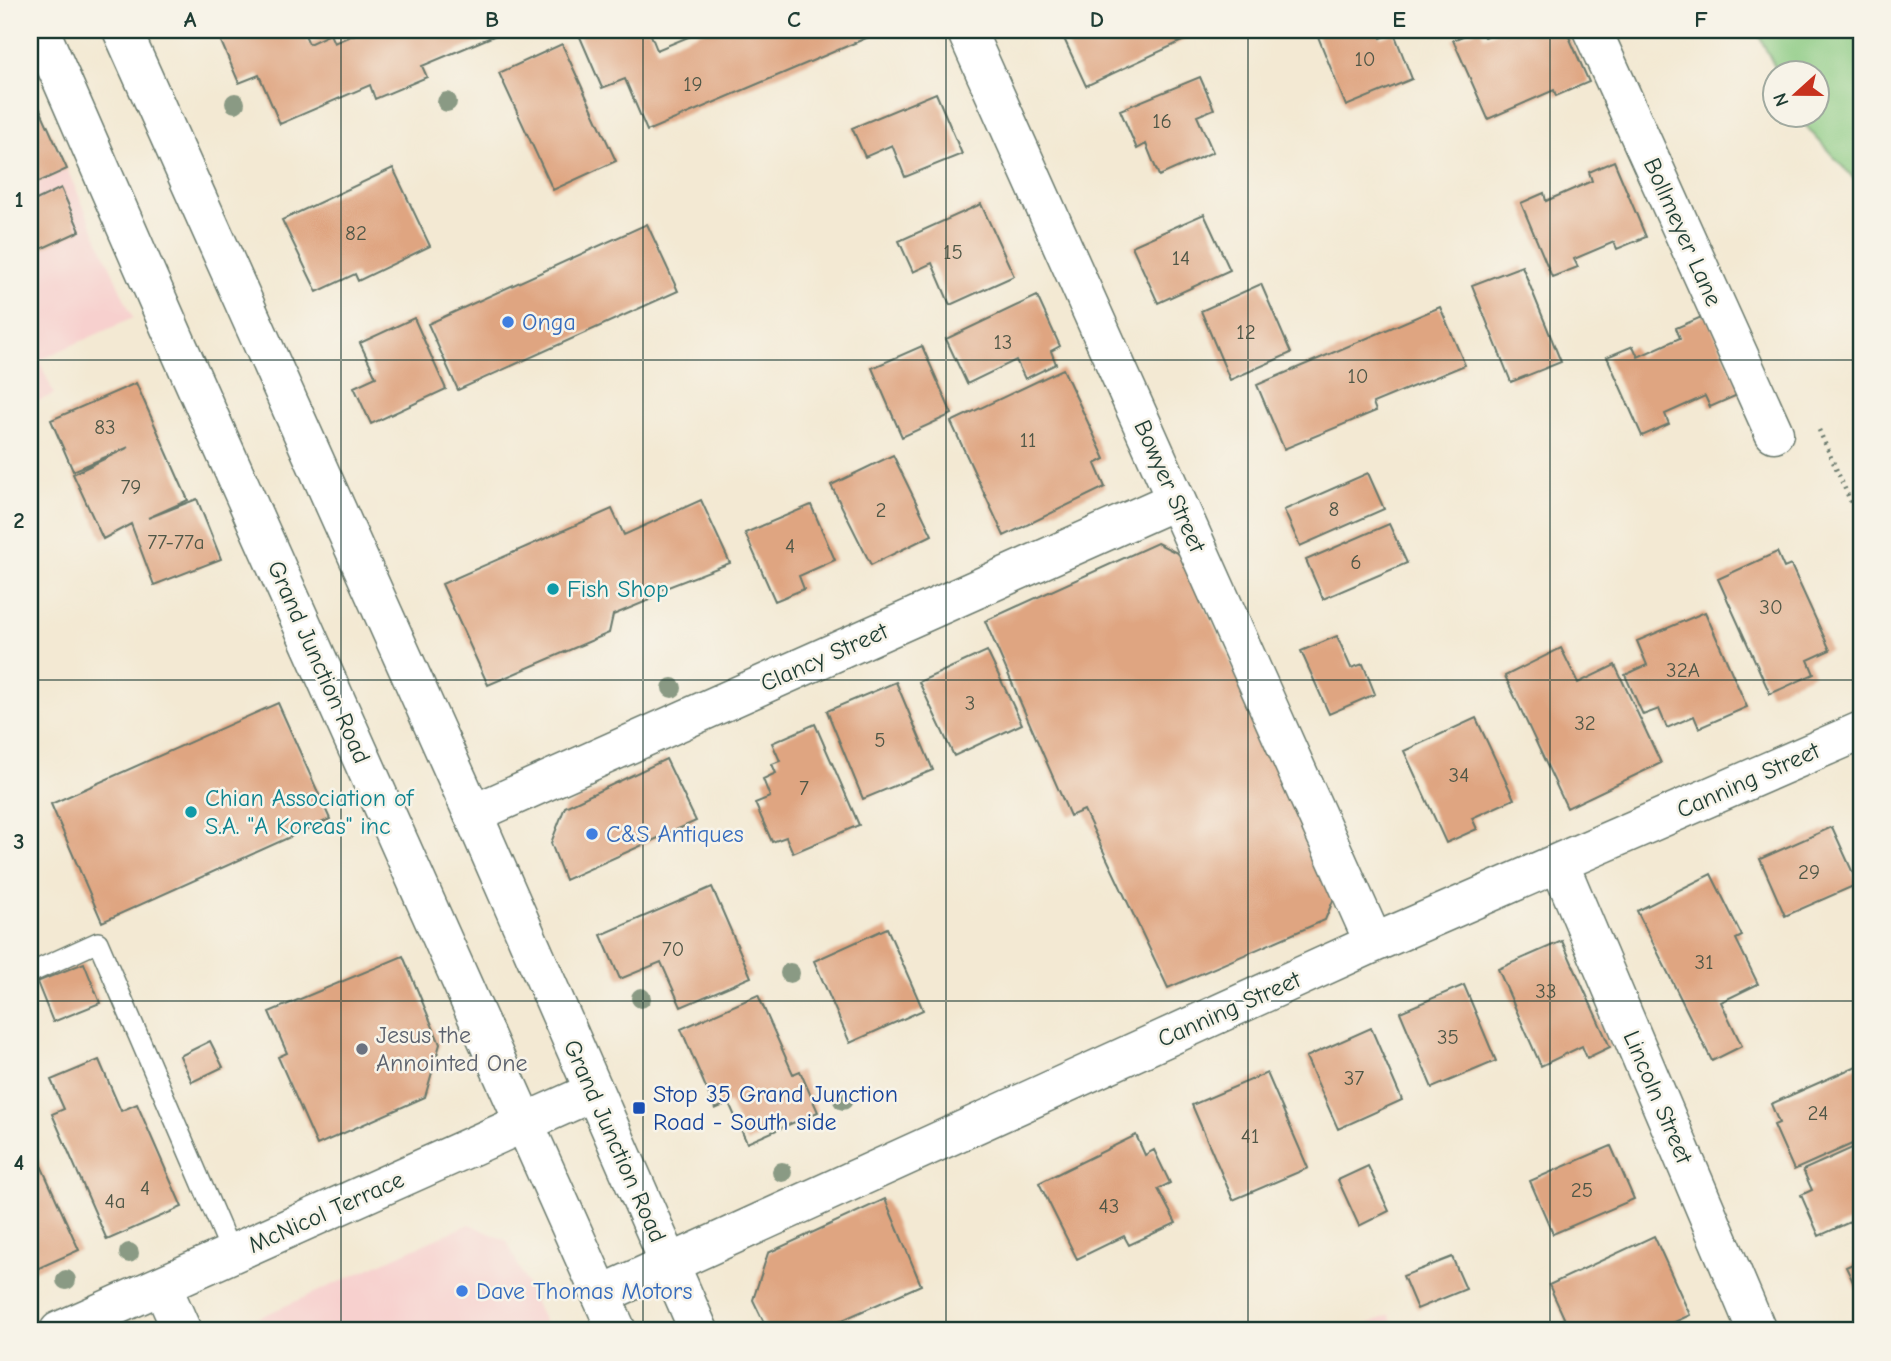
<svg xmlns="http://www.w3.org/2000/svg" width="1891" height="1361" font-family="'Comic Neue',sans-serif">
<rect width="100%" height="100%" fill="#f7f3e8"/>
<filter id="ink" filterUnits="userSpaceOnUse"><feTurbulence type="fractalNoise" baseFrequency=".0143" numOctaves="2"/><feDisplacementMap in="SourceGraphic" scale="14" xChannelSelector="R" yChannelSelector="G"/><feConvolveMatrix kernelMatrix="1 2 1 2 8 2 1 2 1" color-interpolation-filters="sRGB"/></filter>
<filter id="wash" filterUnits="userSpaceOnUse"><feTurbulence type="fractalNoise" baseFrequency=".00686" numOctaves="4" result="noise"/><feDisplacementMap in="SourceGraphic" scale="28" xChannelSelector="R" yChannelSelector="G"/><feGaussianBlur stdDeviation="1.57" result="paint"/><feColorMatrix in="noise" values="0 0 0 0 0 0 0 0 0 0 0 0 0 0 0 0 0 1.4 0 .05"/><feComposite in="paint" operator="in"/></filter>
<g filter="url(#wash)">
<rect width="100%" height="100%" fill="#f3e9d3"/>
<path fill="#f7d0ce" d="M 67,169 L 133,318 L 39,360 L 54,394 L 30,405 L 30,186 Z
M 469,1224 L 507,1241 L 548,1331 L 231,1330 Z
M 1389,1315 L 1396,1331 L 1352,1331 Z"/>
<path fill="#8aca82" stroke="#54845b" stroke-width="2" d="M 1756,30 L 1861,30 L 1861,187 L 1804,124 L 1800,116 L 1818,116 L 1818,74 L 1778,73 Z"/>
<g id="blocks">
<path fill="#dfa581" d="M 216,30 L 303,30 L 309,44 L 330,34 L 334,43 L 365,30 L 508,30 L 422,66 L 427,77 L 375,99 L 370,85 L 280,124 L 259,75 L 239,83 Z
M 577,30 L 649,30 L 657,50 L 705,30 L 885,30 L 647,131 L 625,79 L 602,88 Z
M 1060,30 L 1191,30 L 1193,36 L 1086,86 Z
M 1327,30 L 1377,30 L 1381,38 L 1394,33 L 1412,79 L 1346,106 L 1317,34 Z
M 1477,30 L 1481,30 L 1484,37 L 1501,30 L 1566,30 L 1589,82 L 1556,96 L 1554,90 L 1488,119 L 1453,40 Z
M 562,44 L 616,161 L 553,190 L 499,73 Z
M 1200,77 L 1214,109 L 1197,116 L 1213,152 L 1159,176 L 1146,144 L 1137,149 L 1120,110 Z
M 30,87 L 67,169 L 30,186 Z
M 936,93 L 962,154 L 905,177 L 892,145 L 865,157 L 852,128 Z
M 1614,161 L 1646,237 L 1617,249 L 1614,242 L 1574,259 L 1578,267 L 1552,277 L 1521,203 L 1544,193 L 1546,201 L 1592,181 L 1589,172 Z
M 393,168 L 430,246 L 358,281 L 355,274 L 317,292 L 282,220 Z
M 61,188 L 80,231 L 30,254 L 30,203 Z
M 981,204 L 1014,276 L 950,305 L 932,263 L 913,272 L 899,241 Z
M 1204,214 L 1230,270 L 1158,303 L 1132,246 Z
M 647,224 L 678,291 L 458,390 L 428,324 Z
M 1522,266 L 1561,362 L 1511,382 L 1472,285 Z
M 1261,284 L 1291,353 L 1230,380 L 1201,311 Z
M 1037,296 L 1060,346 L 1051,351 L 1056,364 L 1025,379 L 1016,360 L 967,384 L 946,339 Z
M 1440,307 L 1465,365 L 1373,403 L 1376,411 L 1284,449 L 1257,385 Z
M 1706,315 L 1742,393 L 1710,407 L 1705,396 L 1665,414 L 1669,424 L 1642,436 L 1607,357 L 1633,346 L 1638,357 L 1680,338 L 1676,328 Z
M 414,318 L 446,389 L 371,424 L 354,387 L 376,377 L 360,343 Z
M 922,346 L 952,414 L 902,437 L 872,368 Z
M 1063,369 L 1105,459 L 1095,464 L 1105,487 L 1004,536 L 951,422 Z
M 136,383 L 188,500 L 148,518 L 197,499 L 221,559 L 154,585 L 131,524 L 103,539 L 73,474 L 129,447 L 73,471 L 51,420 Z
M 893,455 L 932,535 L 871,565 L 831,485 Z
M 1368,473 L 1384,509 L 1300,546 L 1284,510 Z
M 701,500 L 730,563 L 650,594 L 652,599 L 613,615 L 609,633 L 488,685 L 442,584 L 612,509 L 624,535 Z
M 811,505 L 835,560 L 799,576 L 804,589 L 775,601 L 745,533 Z
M 1389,524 L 1407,563 L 1323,599 L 1306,560 Z
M 1157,543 L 1181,555 L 1337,891 L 1325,920 L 1168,988 L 1084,810 L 1070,816 L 985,621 Z
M 1777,552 L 1784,568 L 1791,565 L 1830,650 L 1808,660 L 1814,674 L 1770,694 L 1718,579 Z
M 1705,612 L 1747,707 L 1699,728 L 1694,716 L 1667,728 L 1659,709 L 1643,715 L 1625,675 L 1647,665 L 1637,641 Z
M 1337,636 L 1351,668 L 1363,664 L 1375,694 L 1329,714 L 1301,651 Z
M 1561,648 L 1578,683 L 1615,665 L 1661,763 L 1567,808 L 1505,676 Z
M 987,651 L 1022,724 L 954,756 L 919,682 Z
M 896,682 L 933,770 L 863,799 L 827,711 Z
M 278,703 L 330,819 L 102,922 L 51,804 Z
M 1476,718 L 1514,799 L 1472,818 L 1477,829 L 1446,843 L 1404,751 Z
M 815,724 L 859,825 L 793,853 L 786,837 L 772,842 L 755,803 L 770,797 L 763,779 L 776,773 L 772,764 L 780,761 L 772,743 Z
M 666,759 L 696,821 L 565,880 L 551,843 L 565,807 Z
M 1832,827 L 1858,884 L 1785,916 L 1760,859 Z
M 1711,874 L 1742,936 L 1736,939 L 1758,984 L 1721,1002 L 1742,1046 L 1712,1061 L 1637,911 Z
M 712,887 L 751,977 L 681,1007 L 661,962 L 620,979 L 601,935 Z
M 887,928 L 923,1010 L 850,1043 L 814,961 Z
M 1562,941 L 1610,1047 L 1587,1058 L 1582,1046 L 1541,1066 L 1498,969 Z
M 403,956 L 440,1044 L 425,1097 L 317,1145 L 278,1057 L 287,1053 L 269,1012 Z
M 84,963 L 100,1003 L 53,1022 L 37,982 Z
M 1464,985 L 1496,1061 L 1432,1088 L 1400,1012 Z
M 758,995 L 793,1074 L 800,1071 L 818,1112 L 747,1143 L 729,1103 L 715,1109 L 681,1029 Z
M 1371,1028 L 1402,1100 L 1338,1129 L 1306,1057 Z
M 210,1041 L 223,1067 L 192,1082 L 180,1056 Z
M 99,1060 L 121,1111 L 137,1104 L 182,1207 L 107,1240 L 52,1114 L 64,1109 L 51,1080 Z
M 1861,1064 L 1861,1140 L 1794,1170 L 1774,1125 L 1779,1123 L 1771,1104 Z
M 1267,1073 L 1308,1168 L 1233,1200 L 1192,1105 Z
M 1136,1135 L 1145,1155 L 1154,1150 L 1170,1183 L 1158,1189 L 1176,1223 L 1129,1245 L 1124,1236 L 1077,1259 L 1039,1183 Z
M 30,1141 L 79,1250 L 30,1272 Z
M 1861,1144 L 1861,1217 L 1819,1236 L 1801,1195 L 1812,1190 L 1803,1170 Z
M 1611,1146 L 1634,1199 L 1553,1234 L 1530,1181 Z
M 1368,1166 L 1389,1211 L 1359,1226 L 1338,1180 Z
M 885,1199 L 921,1285 L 818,1331 L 768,1331 L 753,1300 L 768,1253 Z
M 1654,1236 L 1690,1315 L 1655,1331 L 1570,1331 L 1549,1285 Z
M 1452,1257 L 1466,1289 L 1417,1309 L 1403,1276 Z
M 1861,1260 L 1861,1299 L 1846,1267 Z
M 544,1324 L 547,1331 L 528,1331 Z"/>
</g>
</g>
<g filter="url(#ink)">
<use href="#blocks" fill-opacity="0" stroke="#69796c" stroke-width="2"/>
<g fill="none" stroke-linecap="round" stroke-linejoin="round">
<defs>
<path id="service" d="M 30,973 L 98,942 L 232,1254"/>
<path id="minor" d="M 966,30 L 1374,943
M 1592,30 L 1774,433
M 473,814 L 1176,500
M 1559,863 L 1757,1331
M 162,1286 L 182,1331
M 601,1295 L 1374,943 L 1861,731
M 59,1331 L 593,1092"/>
<path id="trunk" d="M 40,30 L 177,344 L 617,1331
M 122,30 L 473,814 L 699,1331"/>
</defs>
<use href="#service" stroke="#69796c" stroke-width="22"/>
<use href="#minor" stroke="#69796c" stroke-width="41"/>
<use href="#trunk" stroke="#69796c" stroke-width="41"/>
<path stroke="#69796c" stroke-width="4.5" stroke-dasharray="2 5" stroke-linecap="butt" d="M 1819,430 L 1861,525"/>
<use href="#service" stroke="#fff" stroke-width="19"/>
<use href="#minor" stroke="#fff" stroke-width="38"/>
<use href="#trunk" stroke="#fff" stroke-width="38"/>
</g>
<g fill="#8a9a84">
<circle cx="447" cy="102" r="10"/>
<circle cx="235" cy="103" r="10"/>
<circle cx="672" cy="688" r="10"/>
<circle cx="790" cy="973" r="10"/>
<circle cx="641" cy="998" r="10"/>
<circle cx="843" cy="1100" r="10"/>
<circle cx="782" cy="1172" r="10"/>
<circle cx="129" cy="1253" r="10"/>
<circle cx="66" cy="1280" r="10"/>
</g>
</g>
<path fill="none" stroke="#1f3d34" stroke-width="2" stroke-opacity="0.55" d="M 341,30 L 341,1331M 643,30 L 643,1331M 946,30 L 946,1331M 1248,30 L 1248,1331M 1550,30 L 1550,1331M 30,360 L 1861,360M 30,680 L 1861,680M 30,1001 L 1861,1001"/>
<g fill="#3f7fe0" stroke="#f7f3e8" stroke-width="2.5">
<circle cx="508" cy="322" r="7"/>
<circle cx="592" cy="834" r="7"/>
<circle cx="462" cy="1291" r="7"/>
</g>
<g fill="#0f9aa8" stroke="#f7f3e8" stroke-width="2.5">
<circle cx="553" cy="589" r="7"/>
<circle cx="191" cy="812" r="7"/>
</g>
<circle fill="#6b7280" stroke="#f7f3e8" stroke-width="2.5" cx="362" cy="1049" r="7"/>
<rect fill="#1a4fb4" stroke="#f7f3e8" stroke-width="2.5" x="632" y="1101" width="14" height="14" rx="3.5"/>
<g text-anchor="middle" stroke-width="5" stroke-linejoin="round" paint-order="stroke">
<g font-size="21" fill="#4f5747">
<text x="1365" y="66">10</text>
<text x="693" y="91">19</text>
<text x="1162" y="128">16</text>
<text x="356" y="240">82</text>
<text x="953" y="259">15</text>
<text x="1181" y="265">14</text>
<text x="1246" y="339">12</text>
<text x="1003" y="349">13</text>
<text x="1358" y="383">10</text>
<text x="105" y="434">83</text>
<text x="1028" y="447">11</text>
<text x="131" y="494">79</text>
<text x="1334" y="516">8</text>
<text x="881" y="517">2</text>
<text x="176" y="549">77-77a</text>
<text x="790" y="553">4</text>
<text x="1356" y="569">6</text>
<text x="1771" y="614">30</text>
<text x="1683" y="677">32A</text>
<text x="970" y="710">3</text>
<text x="1585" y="730">32</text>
<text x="880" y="747">5</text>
<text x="1459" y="782">34</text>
<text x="804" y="795">7</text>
<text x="1809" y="879">29</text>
<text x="673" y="956">70</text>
<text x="1704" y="969">31</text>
<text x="1546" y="998">33</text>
<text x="1448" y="1044">35</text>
<text x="1354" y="1085">37</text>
<text x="1818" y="1120">24</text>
<text x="1250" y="1143">41</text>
<text x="145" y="1195">4</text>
<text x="1582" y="1197">25</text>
<text x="115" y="1208">4a</text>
<text x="1109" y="1213">43</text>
</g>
<g font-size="24" fill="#1f3d34" stroke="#f7f3e8">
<text transform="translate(1683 232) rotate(66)" y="8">Bollmeyer Lane</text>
<text transform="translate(1170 486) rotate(66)" y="8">Bowyer Street</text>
<text transform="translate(824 657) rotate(-24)" y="8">Clancy Street</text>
<text transform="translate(319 662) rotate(66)" y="8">Grand Junction Road</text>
<text transform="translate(1748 780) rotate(-24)" y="8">Canning Street</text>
<text transform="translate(1229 1009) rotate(-24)" y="8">Canning Street</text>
<text transform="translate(1658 1097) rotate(67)" y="8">Lincoln Street</text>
<text transform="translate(615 1141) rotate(66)" y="8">Grand Junction Road</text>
<text transform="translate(326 1212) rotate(-24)" y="8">McNicol Terrace</text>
</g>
<g font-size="24" fill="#366cbe" stroke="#f7f3e8" text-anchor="start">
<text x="522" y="330">Onga</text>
<text x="606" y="842">C&amp;S Antiques</text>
<text x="476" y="1299">Dave Thomas Motors</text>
</g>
<g font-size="24" fill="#0d838f" stroke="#f7f3e8" text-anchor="start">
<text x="567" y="597">Fish Shop</text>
<text x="205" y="806">Chian Association of<tspan x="205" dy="28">S.A. "A Koreas" inc</tspan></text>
</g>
<g font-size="24" fill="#5b616d" stroke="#f7f3e8" text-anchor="start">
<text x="376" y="1043">Jesus the<tspan x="376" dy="28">Annointed One</tspan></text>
</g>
<g font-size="24" fill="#164399" stroke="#f7f3e8" text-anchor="start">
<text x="653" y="1102">Stop 35 Grand Junction<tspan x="653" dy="28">Road - South side</tspan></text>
</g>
</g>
<rect width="1891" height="1361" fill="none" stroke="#f7f3e8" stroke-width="77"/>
<g transform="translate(1796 94) rotate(249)"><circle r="33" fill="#f7f3e8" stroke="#a1aaa0" stroke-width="2"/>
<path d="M0-5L12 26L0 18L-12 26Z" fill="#c8321e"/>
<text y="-10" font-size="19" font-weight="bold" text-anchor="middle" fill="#1f3d34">N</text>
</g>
<rect x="38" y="38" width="1815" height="1284" fill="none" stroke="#1f3d34" stroke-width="2.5"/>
<g font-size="23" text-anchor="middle" font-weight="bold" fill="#1f3d34">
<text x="190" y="27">A</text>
<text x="492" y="27">B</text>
<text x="794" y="27">C</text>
<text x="1097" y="27">D</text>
<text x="1399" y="27">E</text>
<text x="1701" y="27">F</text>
<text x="19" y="207">1</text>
<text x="19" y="528">2</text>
<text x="19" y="849">3</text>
<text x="19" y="1170">4</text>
</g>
</svg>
